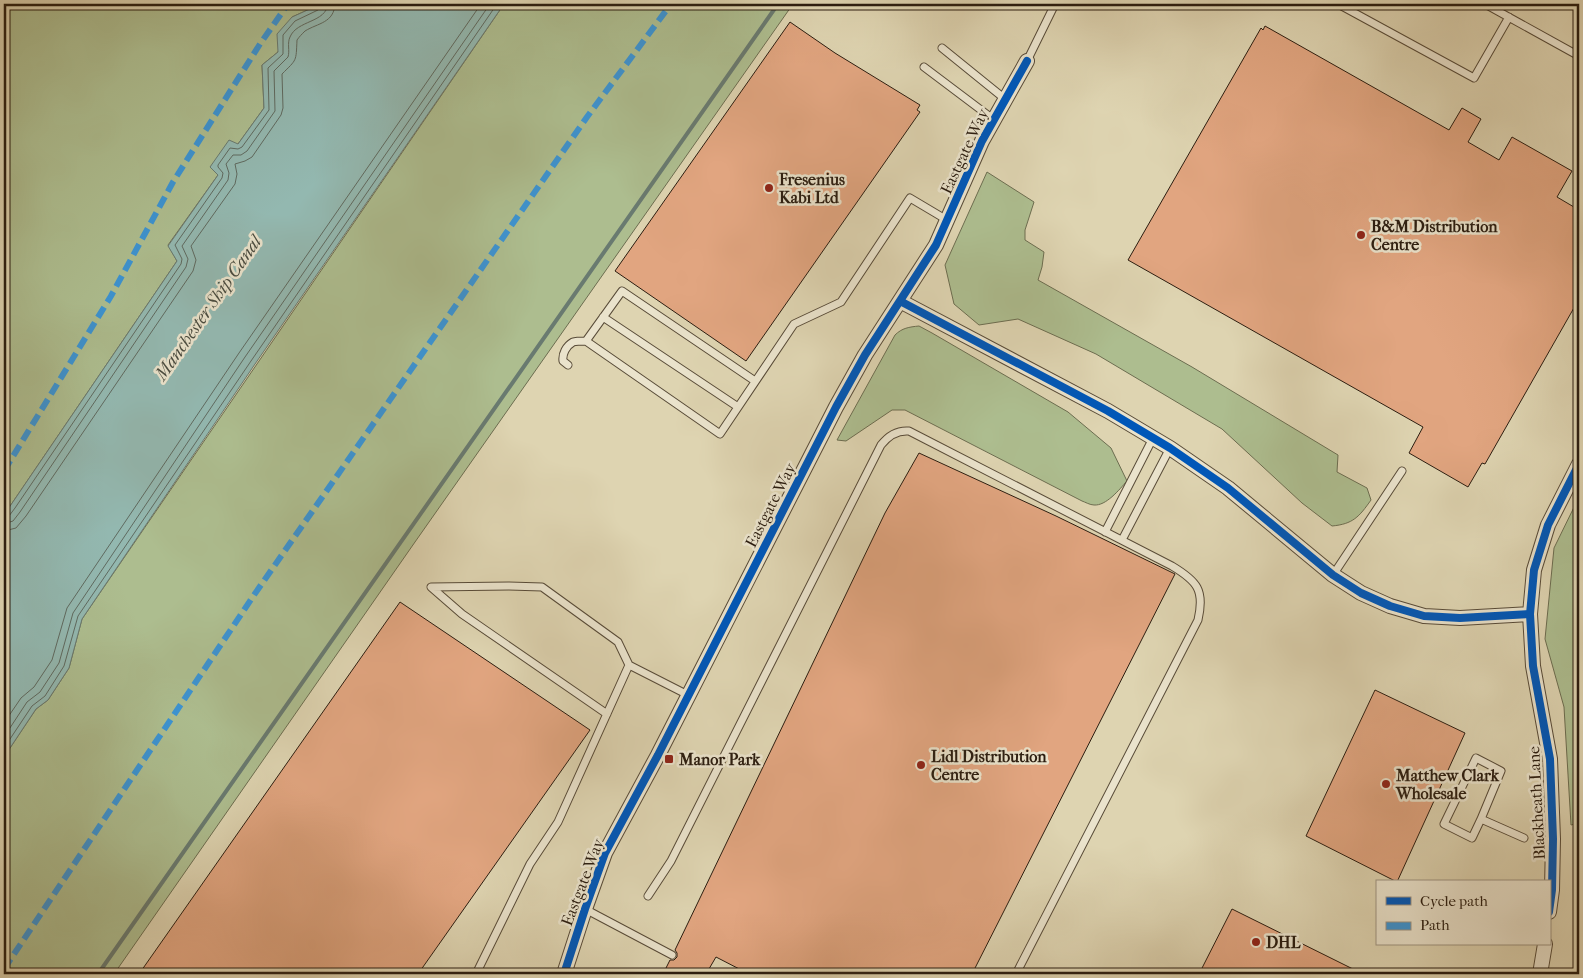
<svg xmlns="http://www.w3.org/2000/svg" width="1583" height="978" font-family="'IM FELL French Canon',serif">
<rect width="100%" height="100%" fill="#ded4b1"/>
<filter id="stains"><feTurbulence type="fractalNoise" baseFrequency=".004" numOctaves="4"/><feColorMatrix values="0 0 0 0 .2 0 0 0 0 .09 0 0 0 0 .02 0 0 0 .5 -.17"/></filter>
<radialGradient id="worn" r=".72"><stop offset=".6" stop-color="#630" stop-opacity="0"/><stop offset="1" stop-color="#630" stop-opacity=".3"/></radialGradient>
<path fill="#adbd8f" stroke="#6c6d50" d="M 4,4 L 321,4 L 292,17 L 278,52 L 262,65 L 264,108 L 238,144 L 210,167 L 218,175 L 168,245 L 177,261 L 4,515 Z
M 504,4 L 793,4 L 415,542 L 114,974 L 4,974 L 4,771 L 6,767 L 8,751 L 36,709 L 48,700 L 69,668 L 82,619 Z
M 987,172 L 1034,202 L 1025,230 L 1025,240 L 1044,252 L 1042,267 L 1038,280 L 1192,367 L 1338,455 L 1337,472 L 1367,488 L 1371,500 C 1359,517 1353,524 1332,526 L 1302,503 L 1222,429 L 1096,354 L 1018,319 L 979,325 L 954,304 L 945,265 Z
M 919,326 L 932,333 L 1068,412 L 1111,448 L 1127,481 C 1119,490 1106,506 1094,505 C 1090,505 1085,502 1082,501 L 905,410 L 892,410 L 846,441 L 837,440 L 895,335 C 902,328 909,327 919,326 Z
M 1579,497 L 1579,823 L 1571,825 L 1564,707 L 1545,639 L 1554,548 Z"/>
<path fill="#93b8b0" stroke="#697a70" d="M 321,4 L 504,4 L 255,364 L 82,619 L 69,668 L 48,700 L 36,709 L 8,751 L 6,767 L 4,771 L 4,515 L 177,261 L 168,246 L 218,175 L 210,167 L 229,140 L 238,144 L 264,108 L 262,65 L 278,52 L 277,34 L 292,17 Z"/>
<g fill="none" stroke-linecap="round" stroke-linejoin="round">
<path stroke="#5f6a60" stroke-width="1" d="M 4,517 L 9,516 L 15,508 L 181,264 L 182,259 L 175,245 L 222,178 L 223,173 L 218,167 L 218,165 L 230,148 L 238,149 L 242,147 L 269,110 L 268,68 L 283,54 L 283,35 L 295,21 L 318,10 L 321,4
M 4,524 L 13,521 L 20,512 L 186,267 L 188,259 L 182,246 L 228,180 L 229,173 L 226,164 L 233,155 L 241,155 L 247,151 L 275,111 L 274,71 L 288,57 C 290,51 287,43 290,37 C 297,20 326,23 328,4
M 4,531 L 16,528 L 26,516 L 193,271 L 196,260 L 191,246 L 235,184 L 237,174 L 235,164 L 245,161 L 252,157 L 281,115 L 283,108 L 282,74 C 297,59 296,62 297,40 C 299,37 302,34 305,31 C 318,23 334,23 335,4
M 4,723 L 21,698 L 34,687 L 52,660 L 67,608 L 239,353 L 481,4
M 4,737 L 27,702 L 40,692 L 59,663 L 73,613 L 245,357 L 490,4
M 4,748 L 32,706 L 45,696 L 64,666 L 78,616 L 251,361 L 497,4"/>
<path stroke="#697a70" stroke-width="4" d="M 98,974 L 778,4"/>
</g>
<path fill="#e1a580" stroke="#2b1d10" d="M 790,22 L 835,53 L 920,105 L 917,110 L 920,112 L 746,361 L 615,271 Z
M 1265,26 L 1449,130 L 1462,108 L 1481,119 L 1468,142 L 1499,160 L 1512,137 L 1572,171 L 1557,197 L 1579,210 L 1579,299 L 1485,464 L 1482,463 L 1468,487 L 1409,453 L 1423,427 L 1128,260 L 1261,28 L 1263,30 Z
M 919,453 L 1056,516 L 1175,574 L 972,974 L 749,974 L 716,957 L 706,974 L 663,974 L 670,960 L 674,960 L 677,957 L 677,953 L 675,950 L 885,513 Z
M 400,602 L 590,730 L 418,974 L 139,974 Z
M 1375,690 L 1465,733 L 1397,882 L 1306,836 Z
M 1232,909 L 1363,974 L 1199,974 Z"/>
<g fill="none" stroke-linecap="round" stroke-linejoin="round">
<defs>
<path id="service" d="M 1338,4 L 1474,78 L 1509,17
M 1485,4 L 1579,56
M 942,48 L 1005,99
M 1027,61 L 1055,4
M 924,67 L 993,119
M 603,317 L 738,407
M 568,365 L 563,361 C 562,354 566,346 573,342 C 576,341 582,341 586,341
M 755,381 L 622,291 L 586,341 L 720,434 L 794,324 L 841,302 L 910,198 L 947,220
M 1105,532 L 1153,438
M 1122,540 L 1170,448
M 1333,575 L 1402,471
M 607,714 L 462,614 L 431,587 L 509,586 L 542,587 L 618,642 L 629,665
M 1481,819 L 1501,771 L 1476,758 L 1444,824 L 1472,838 L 1481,819 L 1524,838
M 648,896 L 671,861 L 881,445 C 888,436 897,430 909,431 L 1172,566 C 1197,581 1205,590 1198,620 L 1016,974
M 585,909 L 672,955
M 476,974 L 530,864 L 558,822 L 629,665 L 688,695"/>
<path id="minor" d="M 900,301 L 1108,411 L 1170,448 L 1228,488 L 1333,575 L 1361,593 L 1390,606 L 1424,616 L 1460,618 L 1530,614
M 1549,912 L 1552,890 L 1553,839 L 1550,759 L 1533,666 L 1530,614 L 1534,570 L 1548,525 L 1579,464
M 564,974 L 585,909 L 605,853 L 658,755 L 836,407 L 865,355 L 936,245 L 982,141 L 1027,61
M 1540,974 L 1545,944"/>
</defs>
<use href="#service" stroke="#584b38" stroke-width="9"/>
<use href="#minor" stroke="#584b38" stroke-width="16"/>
<use href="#service" stroke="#eae3cc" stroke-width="7"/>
<use href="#minor" stroke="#eae3cc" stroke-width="14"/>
<path stroke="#3c94d3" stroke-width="6" stroke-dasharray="12 6" stroke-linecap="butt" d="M 4,471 L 111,296 L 173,182 L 260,44 L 288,4
M 4,969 L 254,595 L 587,117 L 671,4"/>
<defs>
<path id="cycleway" d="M 900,301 L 1108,411 L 1170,448 L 1228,488 L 1333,575 L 1361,593 L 1390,606 L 1424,616 L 1460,618 L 1530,614
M 1549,912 L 1552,890 L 1553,839 L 1550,759 L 1533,666 L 1530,614 L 1534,570 L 1548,525 L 1579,464
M 564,974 L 585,909 L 605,853 L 658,755 L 836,407 L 865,355 L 936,245 L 982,141 L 1027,61"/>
</defs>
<use href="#cycleway" stroke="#eae3cc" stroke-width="11"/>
<use href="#cycleway" stroke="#0057b8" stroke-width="8"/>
</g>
<g fill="#8f2418" stroke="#eae3cc" stroke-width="2">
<circle cx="769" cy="188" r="5"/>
<circle cx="1361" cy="235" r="5"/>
<rect x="664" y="754" width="10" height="10" rx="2.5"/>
<circle cx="921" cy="765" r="5"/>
<circle cx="1386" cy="784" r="5"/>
<circle cx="1256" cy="942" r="5"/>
</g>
<g text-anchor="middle" stroke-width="5" stroke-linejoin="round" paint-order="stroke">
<g font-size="16" fill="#2b1d10" stroke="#eae3cc">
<text transform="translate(964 151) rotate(-65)" y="6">Eastgate Way</text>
<text transform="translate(770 505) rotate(-63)" y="6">Eastgate Way</text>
<text transform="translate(1536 803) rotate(-93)" y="6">Blackheath Lane</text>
<text transform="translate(582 882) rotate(-69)" y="6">Eastgate Way</text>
</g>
<g font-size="16" font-weight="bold" fill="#2b1d10" stroke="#eae3cc" text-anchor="start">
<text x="779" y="185">Fresenius<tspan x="779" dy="18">Kabi Ltd</tspan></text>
<text x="1371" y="232">B&amp;M Distribution<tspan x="1371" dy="18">Centre</tspan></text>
<text x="931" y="762">Lidl Distribution<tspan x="931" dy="18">Centre</tspan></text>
<text x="679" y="765">Manor Park</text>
<text x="1396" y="781">Matthew Clark<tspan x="1396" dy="18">Wholesale</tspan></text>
<text x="1266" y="948">DHL</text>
</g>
<g font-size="18" font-style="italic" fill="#4a4c40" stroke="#eae3cc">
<text transform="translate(208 308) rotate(-55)" y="6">Manchester Ship Canal</text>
</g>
</g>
<rect width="1583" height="978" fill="none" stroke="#ded4b1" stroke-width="20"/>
<rect x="5" y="5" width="1573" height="968" fill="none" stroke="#2b1d10" stroke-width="2.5"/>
<rect x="10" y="10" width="1563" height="958" fill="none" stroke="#2b1d10"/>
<rect x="1376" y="880" width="175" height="65" fill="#eae3cc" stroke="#9e9481"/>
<rect x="1386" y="897" width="25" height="8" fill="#0057b8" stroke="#9e9481"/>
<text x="1420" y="906" font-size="15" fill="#2b1d10">Cycle path</text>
<rect x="1386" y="922" width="25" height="8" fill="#3c94d3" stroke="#9e9481"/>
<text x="1420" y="930" font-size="15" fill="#2b1d10">Path</text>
<rect width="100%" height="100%" filter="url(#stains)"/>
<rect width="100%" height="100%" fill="url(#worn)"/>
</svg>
